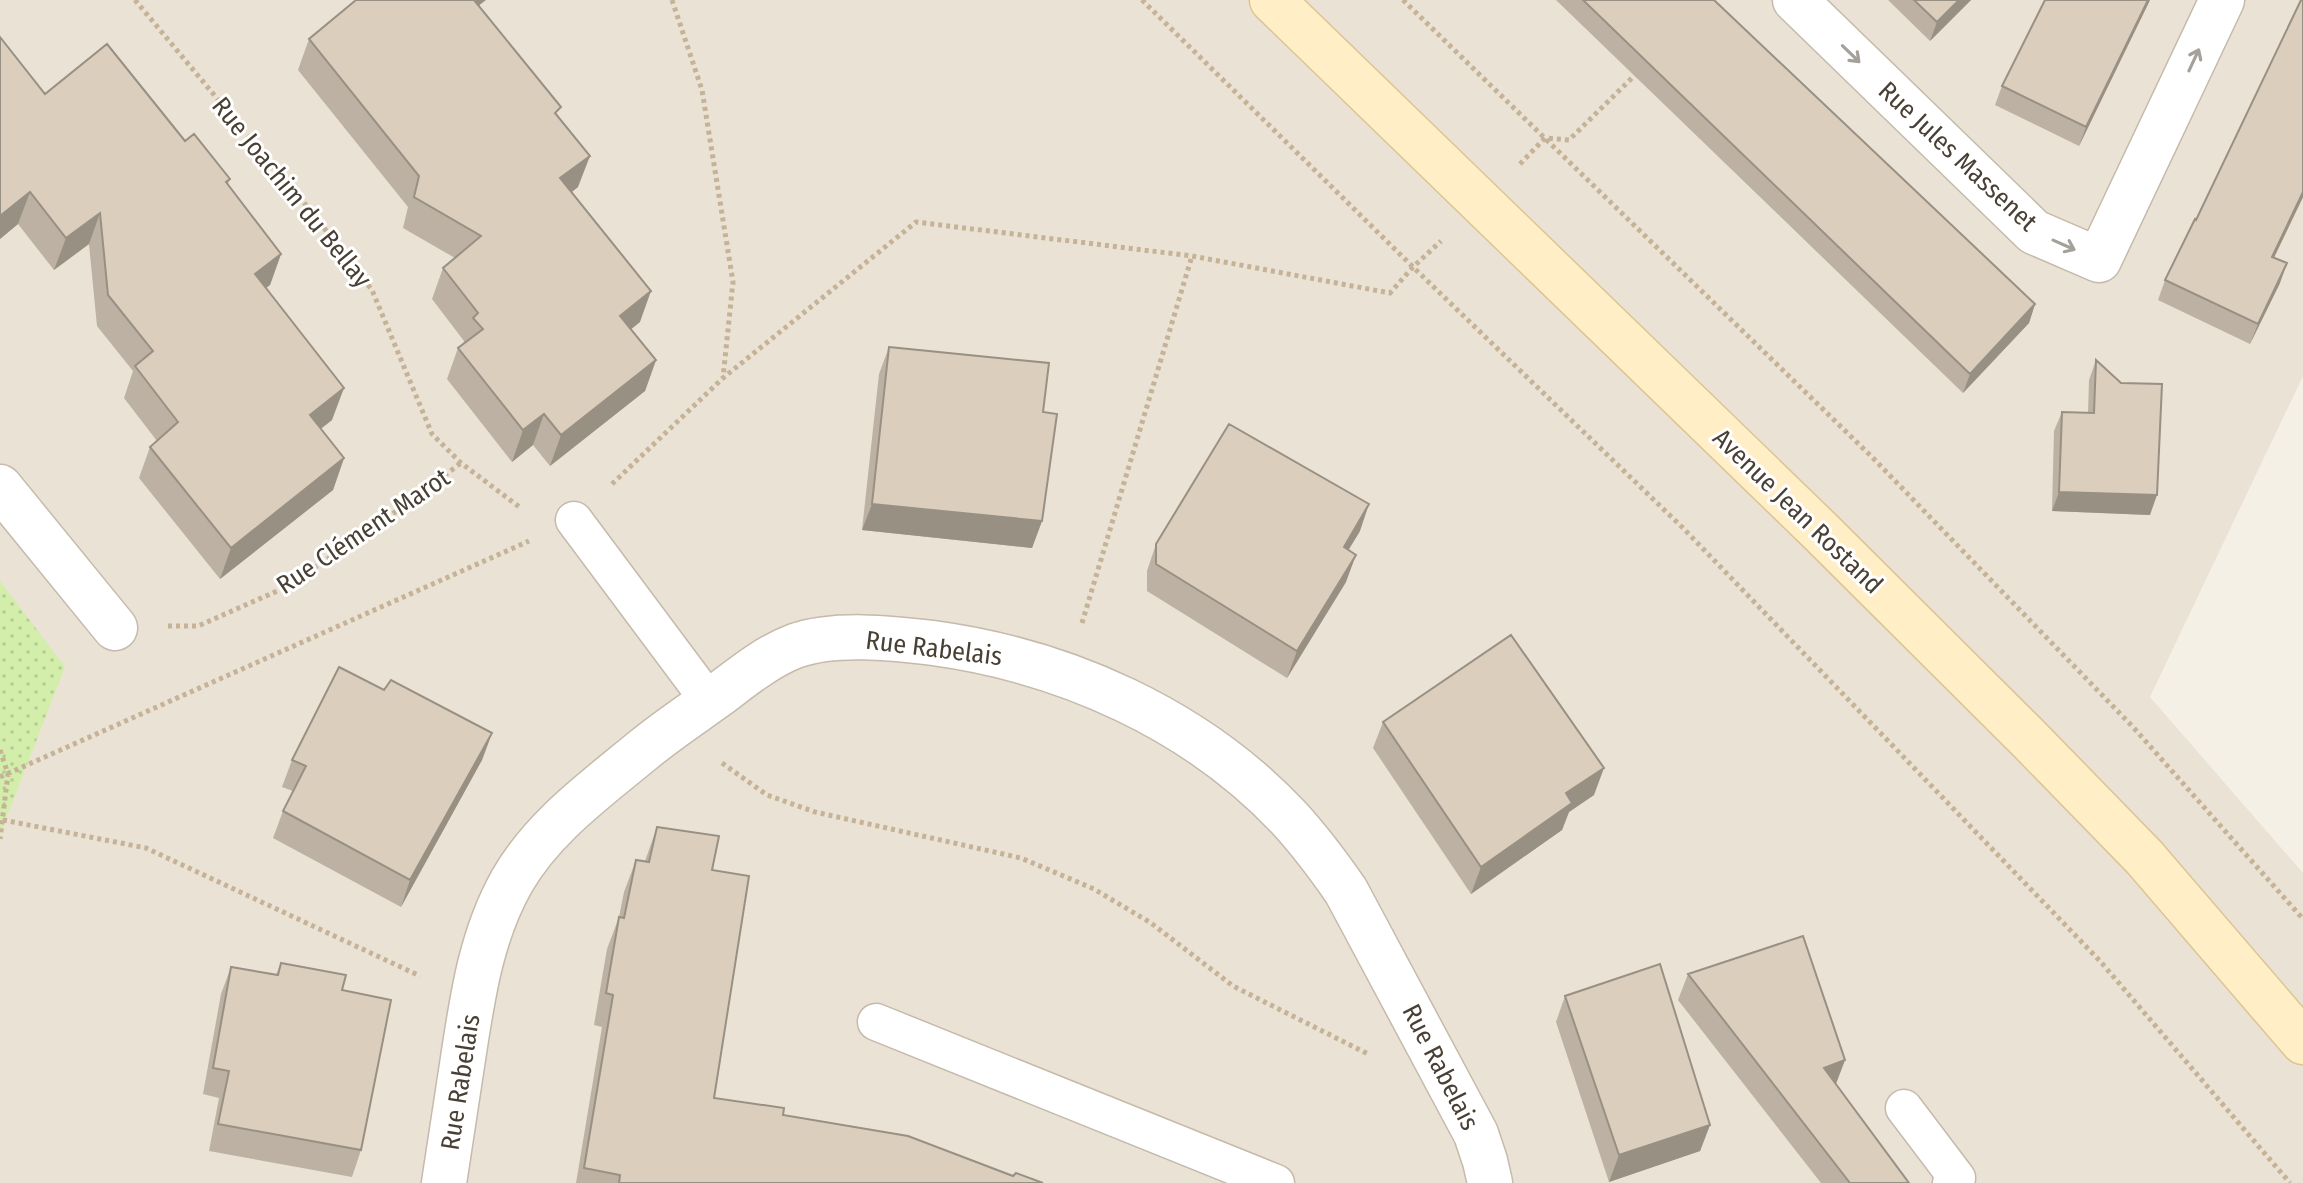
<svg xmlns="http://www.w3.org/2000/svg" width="2303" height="1183" font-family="'Fira Sans Condensed',sans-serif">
<defs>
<pattern id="grass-dots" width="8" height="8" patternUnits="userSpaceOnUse" patternTransform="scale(2)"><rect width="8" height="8" fill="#d3eeab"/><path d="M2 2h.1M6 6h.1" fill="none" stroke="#b7cd94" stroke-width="1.8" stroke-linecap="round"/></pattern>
</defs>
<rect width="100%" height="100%" fill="#f5f0e6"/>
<path fill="#eae2d4" d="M 0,0 L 2303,0 L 2303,376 L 2150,697 L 2303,873 L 2303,1183 L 0,1183 Z"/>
<path fill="url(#grass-dots)" d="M 0,581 L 65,667 L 0,834 Z"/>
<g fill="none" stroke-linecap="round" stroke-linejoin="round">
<defs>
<path id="lane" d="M 574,520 L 709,701
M 876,1022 L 1276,1183
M 1904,1108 L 1957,1178 L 1951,1183"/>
<path id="street" d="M 1795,0 L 2034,232 L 2099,260 L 2222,0
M 0,487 L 115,628
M 444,1183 C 451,1139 457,1096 464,1052 C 473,993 482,934 512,881 C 543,827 595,790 642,751 C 666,731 692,714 717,696 C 741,678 766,657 795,646 C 835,632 891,638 933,643 C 1065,661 1196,719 1289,818 C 1310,841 1328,865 1346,891 L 1476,1134 L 1485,1161 L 1490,1183"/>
<path id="secondary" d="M 1272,0 L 1820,531 L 2030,740 L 2144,857 L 2303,1042"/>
</defs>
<use href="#lane" stroke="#c5baab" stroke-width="39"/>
<use href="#street" stroke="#c5baab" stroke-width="47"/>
<use href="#secondary" stroke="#ddc593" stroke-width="47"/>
<path stroke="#c5b297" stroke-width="5" stroke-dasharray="4 4" stroke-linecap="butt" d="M 135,0 L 310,210 L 372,290 L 432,434 L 461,463 L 522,509
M 672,0 L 702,90 L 733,282 L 723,378
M 1142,0 L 1413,267 L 1684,529 L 2100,961 L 2290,1183
M 1403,0 L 1871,456 L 2133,727 L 2303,919
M 1520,164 L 1545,138 L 1569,140 L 1639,71
M 612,484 L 723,378 L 916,222 L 1192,256 L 1390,293 L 1413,267 L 1441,241
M 1082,623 L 1192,256
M 168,626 L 198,626 L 284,588 L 371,530 L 461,463
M 0,750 L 8,774 L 0,839
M 722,763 L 767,795 L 815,812 L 1021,858 L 1094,889 L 1151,923 L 1233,986 L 1368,1054
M 0,777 L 529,541
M 3,820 L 146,848 L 420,976"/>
<use href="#lane" stroke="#fff" stroke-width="36"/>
<use href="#street" stroke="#fff" stroke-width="44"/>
<use href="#secondary" stroke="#ffeec6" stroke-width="44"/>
</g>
<path fill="#bcb1a3" d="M 1556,0 L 1714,0 L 2035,304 L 2029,323 L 1963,393 Z
M 1888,0 L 1971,0 L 1930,41 Z
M 2150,0 L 2079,146 L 1995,105 L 2002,86 Z
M 2303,0 L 2303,197 L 2274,258 L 2280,283 L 2250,344 L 2158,300 L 2165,280 L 2196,220 Z
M 479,5 L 557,117 L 578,187 L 572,192 L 640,322 L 631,329 L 656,360 L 645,391 L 550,466 L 533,445 L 512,462 L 447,379 L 458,348 L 463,345 L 464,341 L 432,299 L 443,268 L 455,258 L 403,228 L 408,207 L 298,70 L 309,39 Z
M 0,37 L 45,94 L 185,141 L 230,179 L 228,184 L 281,254 L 270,285 L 266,288 L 332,420 L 321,429 L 344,458 L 333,490 L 220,579 L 139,478 L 150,447 L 157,441 L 124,398 L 133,371 L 97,326 L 89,244 L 54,270 L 18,224 L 0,239 Z
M 889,347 L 1043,412 L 1042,521 L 1032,548 L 862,530 L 879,374 Z
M 2096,360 L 2150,515 L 2052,511 L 2054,431 L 2062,412 L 2088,413 L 2089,380 Z
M 1360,531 L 1348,550 L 1346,582 L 1287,678 L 1147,591 L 1147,571 L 1156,544 Z
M 384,690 L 492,733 L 482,760 L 401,907 L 273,838 L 283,811 L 293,791 L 282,787 L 292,760 Z
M 1383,722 L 1594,795 L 1569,812 L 1562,830 L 1471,894 L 1373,748 Z
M 657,827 L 712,870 L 714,1098 L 1013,1176 L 1043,1183 L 576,1183 L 602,1027 L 594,1025 L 607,949 L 619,917 L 624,892 L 636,860 L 645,861 Z
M 281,963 L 342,990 L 361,1150 L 352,1177 L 209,1151 L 219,1098 L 203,1094 L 221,994 L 231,967 L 276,975 Z
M 1688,974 L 1845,1060 L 1836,1084 L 1909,1183 L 1821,1183 L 1678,1000 Z
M 1565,996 L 1710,1125 L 1700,1151 L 1609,1182 L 1556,1022 Z"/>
<path fill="#999084" d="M 465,0 L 486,0 L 456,23 Z
M 1959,0 L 1971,0 L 1930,41 L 1937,22 Z
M 2148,0 L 2150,0 L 2079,146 L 2086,127 Z
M 590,156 L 578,187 L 549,209 L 560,178 Z
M 30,192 L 18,224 L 0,239 L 0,216 Z
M 2303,192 L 2303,197 L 2265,276 L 2272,257 Z
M 100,213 L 89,244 L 54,270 L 66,238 Z
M 281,254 L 270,285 L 243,305 L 255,274 Z
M 2287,263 L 2280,283 L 2250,344 L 2258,324 Z
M 651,291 L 640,322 L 609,347 L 620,316 Z
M 2035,304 L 2029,323 L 1963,393 L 1970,374 Z
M 656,360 L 645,391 L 550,466 L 561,435 Z
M 344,388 L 332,420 L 298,446 L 310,415 Z
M 544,414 L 533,445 L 512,462 L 523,430 Z
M 344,458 L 333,490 L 220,579 L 231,548 Z
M 2059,492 L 2157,495 L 2150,515 L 2052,511 Z
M 872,504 L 1042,521 L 1032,548 L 862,530 Z
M 1369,504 L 1360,531 L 1334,574 L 1344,547 Z
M 1356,555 L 1346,582 L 1287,678 L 1297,651 Z
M 492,733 L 482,760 L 401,907 L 410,880 Z
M 1604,768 L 1594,795 L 1569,812 L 1562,830 L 1471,894 L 1481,867 L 1566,793 Z
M 1845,1060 L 1835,1086 L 1824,1068 Z
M 1710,1125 L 1700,1151 L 1609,1182 L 1619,1155 Z"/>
<path fill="#dbcebd" stroke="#999084" stroke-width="2" d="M 356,0 L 474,0 L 561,107 L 555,113 L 590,156 L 560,178 L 651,291 L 620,316 L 656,360 L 561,435 L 544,414 L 523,430 L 458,348 L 483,329 L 473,318 L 478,313 L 443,268 L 481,236 L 414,197 L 419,176 L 309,39 Z
M 1583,0 L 1714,0 L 2035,304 L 1970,374 Z
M 1914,0 L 1959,0 L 1937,22 Z
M 2045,0 L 2148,0 L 2086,127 L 2002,86 Z
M 2301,0 L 2303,0 L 2303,192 L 2272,257 L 2287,263 L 2258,324 L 2165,280 L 2195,219 L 2196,220 Z
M 0,37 L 45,94 L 107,44 L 185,141 L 194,134 L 230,179 L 226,182 L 281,254 L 255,274 L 344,388 L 310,415 L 344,458 L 231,548 L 150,447 L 178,422 L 135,366 L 153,351 L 108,295 L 100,213 L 66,238 L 30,192 L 0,216 Z
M 889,347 L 1049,363 L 1043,412 L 1057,414 L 1042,521 L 872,504 Z
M 2096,360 L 2121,383 L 2162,384 L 2157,495 L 2059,492 L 2062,412 L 2094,413 Z
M 1229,424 L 1369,504 L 1344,547 L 1356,555 L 1297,651 L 1156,564 L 1156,544 Z
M 1511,635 L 1604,768 L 1566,793 L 1572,803 L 1481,867 L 1383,722 Z
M 339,667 L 384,690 L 391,680 L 492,733 L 410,880 L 283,811 L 306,766 L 292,760 Z
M 657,827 L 719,836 L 712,870 L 749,876 L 714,1098 L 784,1108 L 783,1115 L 908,1136 L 1013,1176 L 1016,1173 L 1043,1183 L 619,1183 L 620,1175 L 584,1168 L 613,995 L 606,993 L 619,917 L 624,918 L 636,860 L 649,862 Z
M 1803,936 L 1845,1060 L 1824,1068 L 1909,1183 L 1850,1183 L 1688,974 Z
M 281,963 L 346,975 L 342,990 L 391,1000 L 361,1150 L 218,1124 L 229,1071 L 213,1068 L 231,967 L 278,975 Z
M 1660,964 L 1710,1125 L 1619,1155 L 1565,996 Z"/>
<defs><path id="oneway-shaft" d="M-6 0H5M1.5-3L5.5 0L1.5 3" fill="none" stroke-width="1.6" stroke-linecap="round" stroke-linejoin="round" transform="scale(2)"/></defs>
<g stroke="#a4a09a">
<use href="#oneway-shaft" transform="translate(1851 54) rotate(44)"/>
<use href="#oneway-shaft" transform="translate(2194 60) rotate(-65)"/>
<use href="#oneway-shaft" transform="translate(2064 245) rotate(24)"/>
</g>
<g text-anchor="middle" stroke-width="6" stroke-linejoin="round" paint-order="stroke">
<g font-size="26" fill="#494035" stroke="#fff">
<text transform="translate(1958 156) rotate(43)" y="9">Rue Jules Massenet</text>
<text transform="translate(292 192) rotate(51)" y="9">Rue Joachim du Bellay</text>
<text transform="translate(1798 511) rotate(44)" y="9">Avenue Jean Rostand</text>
<text transform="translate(363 531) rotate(-34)" y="9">Rue Clément Marot</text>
<text transform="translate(934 648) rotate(7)" y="9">Rue Rabelais</text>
<text transform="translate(1441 1067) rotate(63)" y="9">Rue Rabelais</text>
<text transform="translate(460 1082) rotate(-81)" y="9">Rue Rabelais</text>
</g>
</g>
</svg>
